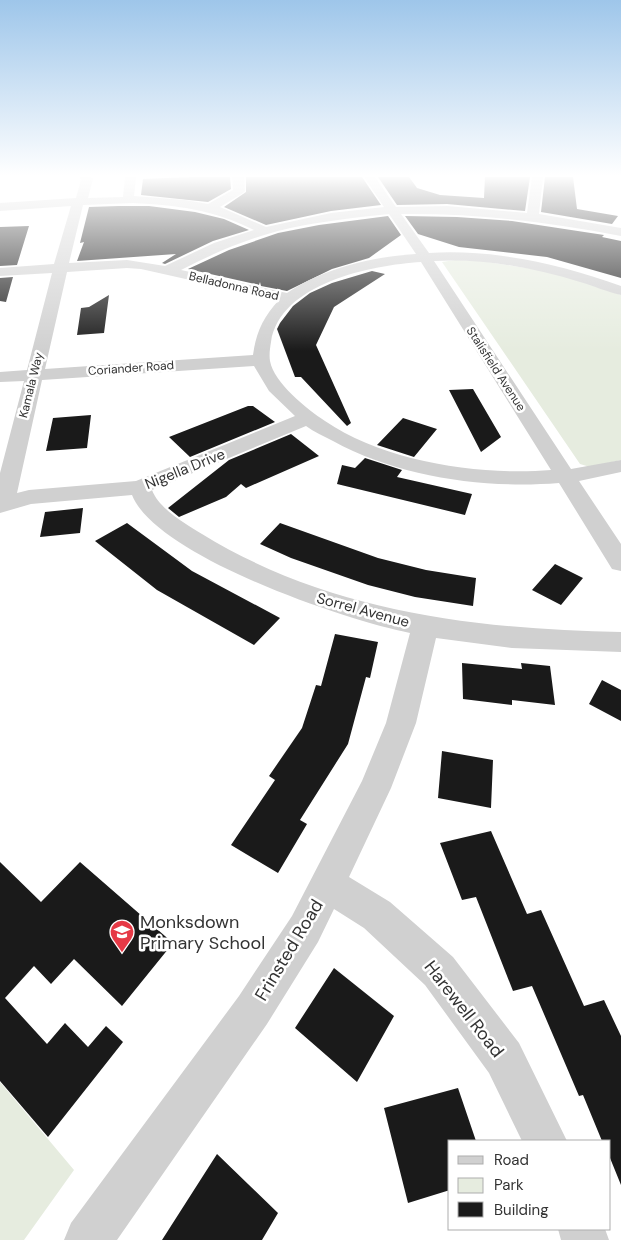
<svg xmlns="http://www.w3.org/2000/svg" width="621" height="1240" font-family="'DM Sans',sans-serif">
<rect width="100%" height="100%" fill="#fff"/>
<path fill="#e6ecdf" d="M 455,260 L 481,261 L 553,272 L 621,295 L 621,460 L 590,467 L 580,464 L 442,262 Z
M 0,1082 L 74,1170 L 24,1240 L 0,1240 Z"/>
<path fill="#1a1a1a" d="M 190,177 L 230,177 L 231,189 L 208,202 L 141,195 L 143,179 Z
M 246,177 L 362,177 L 381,205 L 331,211 L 266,225 L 224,207 L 246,192 Z
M 378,177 L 409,177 L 417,188 L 440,195 L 484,198 L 485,177 L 530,177 L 525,211 L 447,204 L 397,205 Z
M 545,177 L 573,177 L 577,209 L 618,216 L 612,224 L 541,212 Z
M 119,206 L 149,206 L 195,212 L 224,219 L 249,230 L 213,241 L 165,264 L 162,263 L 176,254 L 77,261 L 84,242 L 80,243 L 89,207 Z
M 388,216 L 401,235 L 369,258 L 332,269 L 287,291 L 261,286 L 260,282 L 259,285 L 188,269 L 229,250 L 278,233 L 319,225 Z
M 405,216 L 457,217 L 512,221 L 604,235 L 602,237 L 621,241 L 621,278 L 547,257 L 459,247 L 418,234 Z
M 29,226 L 17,265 L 0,266 L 0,227 Z
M 372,271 L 385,274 L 334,307 L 316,345 L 351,423 L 347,426 L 301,377 L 295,377 L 277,329 L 280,323 L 293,306 L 310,293 L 332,283 Z
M 13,277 L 6,302 L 0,301 L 0,278 Z
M 109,295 L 104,333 L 77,335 L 81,308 L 89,307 Z
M 473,389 L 501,437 L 481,452 L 449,390 Z
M 248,406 L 253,406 L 275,422 L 190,457 L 169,437 Z
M 91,415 L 87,448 L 46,451 L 53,418 Z
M 403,418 L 437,429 L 414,457 L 377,445 Z
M 291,434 L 319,456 L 246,488 L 241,484 L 226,497 L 179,517 L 168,508 L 229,460 Z
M 365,458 L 402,470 L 397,477 L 472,494 L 465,515 L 337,484 L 342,465 L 355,468 Z
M 83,508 L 80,533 L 40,537 L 45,512 Z
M 127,523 L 192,571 L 280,618 L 254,645 L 157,590 L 95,541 Z
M 280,523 L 378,558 L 426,570 L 476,578 L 473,606 L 415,597 L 368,585 L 291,558 L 260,544 Z
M 555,564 L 583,578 L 561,605 L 532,590 Z
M 335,634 L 378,642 L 370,678 L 366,677 L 348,744 L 300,820 L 307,824 L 278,873 L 231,845 L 275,780 L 269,776 L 302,728 L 316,685 L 321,686 Z
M 462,663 L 522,669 L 521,663 L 550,666 L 555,705 L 512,700 L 512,705 L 463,699 Z
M 602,680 L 621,690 L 621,721 L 589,704 Z
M 442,751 L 493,760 L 491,808 L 438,798 Z
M 491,831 L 527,914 L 541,910 L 584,1006 L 604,1000 L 621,1036 L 621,1185 L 610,1158 L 610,1141 L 602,1141 L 583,1095 L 579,1096 L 532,986 L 513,991 L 476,897 L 462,900 L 440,843 Z
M 0,862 L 41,902 L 80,862 L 173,943 L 122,1006 L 74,959 L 51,984 L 34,966 L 5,998 L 47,1044 L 65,1023 L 88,1047 L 106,1026 L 123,1042 L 48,1137 L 0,1081 Z
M 334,968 L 394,1016 L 357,1082 L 295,1028 Z
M 458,1088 L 476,1141 L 450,1141 L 450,1190 L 408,1203 L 384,1108 Z
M 217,1154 L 278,1213 L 262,1240 L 162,1240 Z"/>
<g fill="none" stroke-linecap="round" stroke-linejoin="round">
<path fill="#d0d0d0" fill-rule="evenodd" d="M 79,177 L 91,177 L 93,179 L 88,198 L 123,197 L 125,177 L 136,177 L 134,196 L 185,200 L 208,204 L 233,190 L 232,177 L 244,177 L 245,191 L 243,193 L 220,207 L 266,227 L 331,213 L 384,207 L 364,177 L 375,177 L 396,207 L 447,206 L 527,213 L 532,177 L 543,177 L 539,214 L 621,228 L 621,236 C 548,222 476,213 401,214 L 429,253 C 494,249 560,264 621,286 L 621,295 C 607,292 594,286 580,282 C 534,268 483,258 434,261 L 571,469 L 621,460 L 621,472 L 579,481 L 621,544 L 621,571 L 612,569 L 559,483 C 484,489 399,477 333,441 C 324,436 314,432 306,426 L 152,490 C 159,509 186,524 202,534 C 329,612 476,629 621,632 L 621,652 L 512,648 L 436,638 L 416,723 L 391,788 L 349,877 L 390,902 L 453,957 L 519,1043 L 567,1141 L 522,1141 L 489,1073 L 425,985 L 364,928 L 334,909 L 318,942 L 267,1024 L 117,1240 L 64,1240 L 71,1223 L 239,996 L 292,916 L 362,781 L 386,723 L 410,633 C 347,621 156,556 132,495 L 31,504 L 0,513 L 0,473 L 24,381 L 0,382 L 0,372 L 27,370 L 52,273 L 0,276 L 0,268 L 54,264 L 71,206 L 0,211 L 0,203 L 76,198 L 81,180 ZM 133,203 C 176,205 215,210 254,230 L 214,243 L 165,266 L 127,260 L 69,263 L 83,205 ZM 389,214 L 416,254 C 372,257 324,268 287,293 L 181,270 C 212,254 244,240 278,231 C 314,222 351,218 389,214 ZM 421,262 L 551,470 C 480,476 385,462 325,421 C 307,409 274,383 270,361 C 269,355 270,348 271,342 C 280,283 372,265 421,262 ZM 127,268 L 141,269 L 279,300 C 263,317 256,333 253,355 L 45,369 L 67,272 ZM 254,366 L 269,391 L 295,416 L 136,481 L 29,490 L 17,493 L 42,380 Z
M 558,1229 L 605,1229 L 609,1240 L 561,1240 Z"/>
</g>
<linearGradient id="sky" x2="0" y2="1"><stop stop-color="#9ec6ea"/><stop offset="0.5" stop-color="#fff"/><stop offset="1" stop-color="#fff" stop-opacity="0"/></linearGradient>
<rect width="621" height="351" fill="url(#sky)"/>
<defs>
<symbol id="school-pin" viewBox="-11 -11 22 30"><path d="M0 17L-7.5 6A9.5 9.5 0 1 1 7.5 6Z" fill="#e63946" stroke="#fff"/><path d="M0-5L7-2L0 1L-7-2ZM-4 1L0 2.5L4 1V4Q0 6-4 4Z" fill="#fff"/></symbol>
</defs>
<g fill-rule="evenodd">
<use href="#school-pin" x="108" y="918" width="28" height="38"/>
</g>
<g text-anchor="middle" stroke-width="5" stroke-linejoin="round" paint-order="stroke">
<g font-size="12" fill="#333" stroke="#fff">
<text transform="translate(234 286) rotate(13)" y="4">Belladonna Road</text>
<text transform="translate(131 368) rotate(-4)" y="4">Coriander Road</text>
<text transform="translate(496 369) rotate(57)" y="4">Stalisfield Avenue</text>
<text transform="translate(31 385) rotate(-76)" y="4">Kamala Way</text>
</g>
<g font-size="15" fill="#333" stroke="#fff">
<text transform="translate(185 469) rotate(-22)" y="5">Nigella Drive</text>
<text transform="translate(363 610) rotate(15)" y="5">Sorrel Avenue</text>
</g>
<g font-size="18" fill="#333" stroke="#fff" text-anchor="start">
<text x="140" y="928">Monksdown<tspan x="140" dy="21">Primary School</tspan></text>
</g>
<g font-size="18" fill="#333" stroke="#fff">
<text transform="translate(289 950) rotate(-59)" y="6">Frinsted Road</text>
<text transform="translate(464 1009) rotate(52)" y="6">Harewell Road</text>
</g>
</g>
<rect x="448" y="1140" width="162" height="90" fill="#ffffff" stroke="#adadad"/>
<rect x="458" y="1156" width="25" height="8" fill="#d0d0d0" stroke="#adadad"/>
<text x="494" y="1165" font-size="15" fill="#333333">Road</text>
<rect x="458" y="1178" width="25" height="15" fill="#e6ecdf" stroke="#adadad"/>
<text x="494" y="1190" font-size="15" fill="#333333">Park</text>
<rect x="458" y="1202" width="25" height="15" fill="#1a1a1a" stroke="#adadad"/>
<text x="494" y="1215" font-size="15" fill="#333333">Building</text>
</svg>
